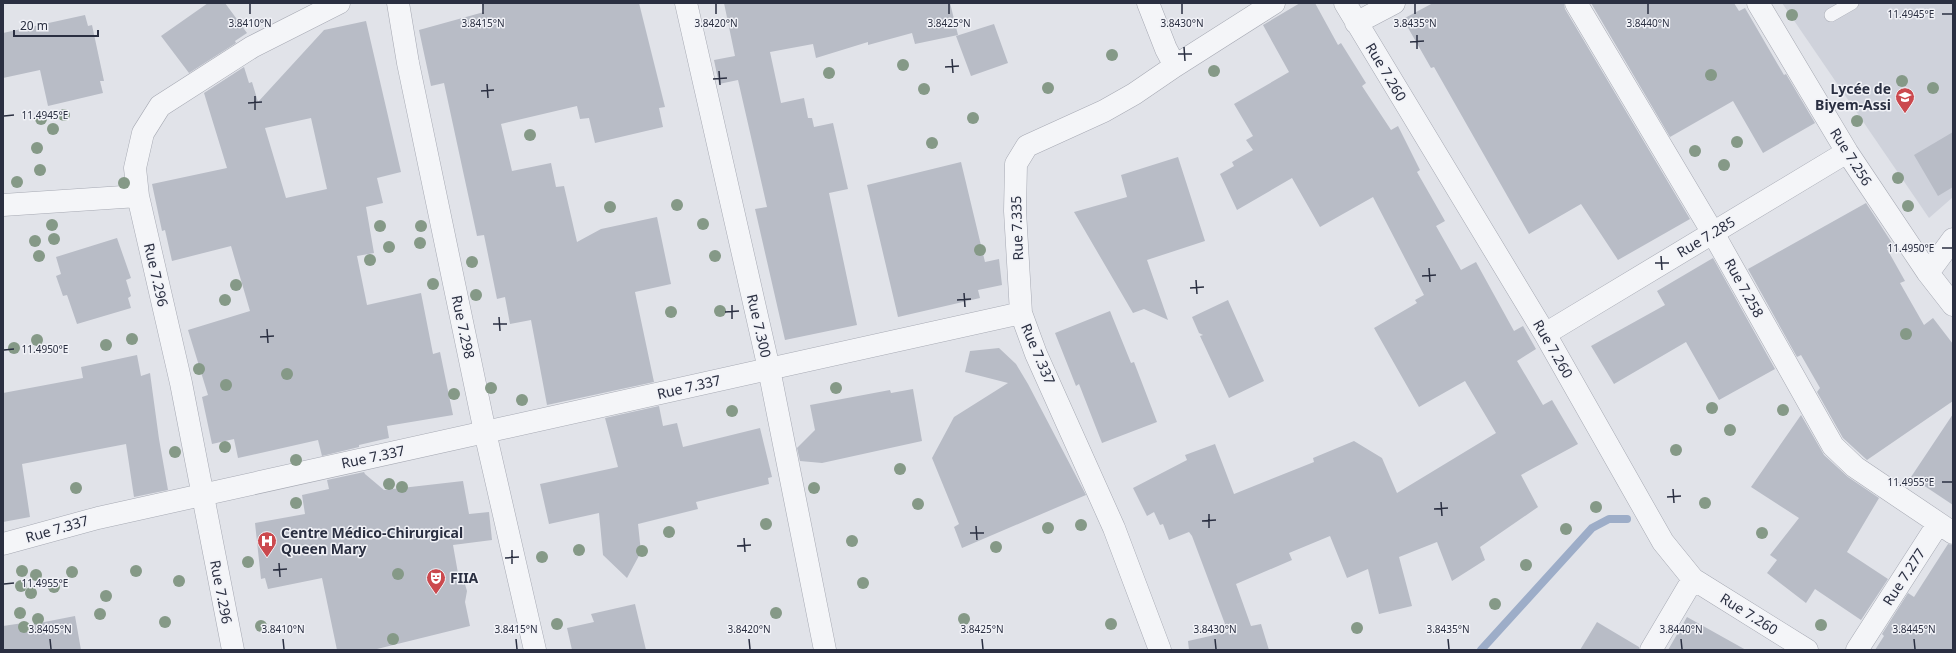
<svg xmlns="http://www.w3.org/2000/svg" width="1956" height="653" font-family="'Noto Sans',sans-serif">
<rect width="100%" height="100%" fill="#e1e3e9"/>
<path fill="#cfd2db" d="M 1782,3 L 1953,3 L 1953,197 L 1929,218 Z"/>
<g fill="none" stroke-linecap="round" stroke-linejoin="round">
<path stroke="#9dadc8" stroke-width="8" d="M 1481,650 L 1592,528 L 1609,519 L 1627,519"/>
</g>
<path fill="#b8bcc6" fill-rule="evenodd" d="M 208,3 L 225,3 L 247,33 L 235,41 L 236,43 L 189,73 L 161,36 Z
M 482,3 L 639,3 L 665,107 L 659,108 L 663,127 L 595,143 L 589,118 L 580,119 L 577,106 L 501,124 L 512,171 L 551,163 L 556,187 L 564,186 L 577,242 L 601,229 L 657,217 L 671,284 L 635,292 L 654,382 L 547,405 L 531,320 L 510,324 L 505,297 L 497,299 L 484,235 L 477,236 L 444,83 L 431,86 L 419,30 L 484,12 Z
M 724,3 L 950,3 L 958,35 L 915,44 L 912,33 L 868,45 L 868,42 L 816,58 L 813,44 L 770,52 L 781,103 L 804,98 L 808,118 L 812,118 L 814,127 L 833,123 L 848,189 L 829,193 L 857,325 L 785,340 L 755,209 L 767,207 L 738,80 L 719,84 L 714,60 L 735,56 Z
M 1300,3 L 1315,3 L 1338,45 L 1341,43 L 1366,83 L 1362,86 L 1391,130 L 1398,126 L 1420,170 L 1417,172 L 1445,221 L 1436,226 L 1461,270 L 1476,262 L 1514,331 L 1523,326 L 1536,349 L 1517,361 L 1543,405 L 1552,400 L 1578,444 L 1521,475 L 1538,507 L 1480,547 L 1485,560 L 1452,581 L 1437,542 L 1399,557 L 1412,606 L 1379,614 L 1368,569 L 1347,578 L 1330,536 L 1289,553 L 1292,560 L 1236,584 L 1251,626 L 1261,624 L 1269,650 L 1189,650 L 1188,641 L 1228,632 L 1192,536 L 1189,532 L 1169,540 L 1163,524 L 1160,525 L 1154,512 L 1147,516 L 1133,488 L 1187,460 L 1185,455 L 1215,444 L 1234,494 L 1314,462 L 1313,458 L 1354,441 L 1382,458 L 1397,493 L 1496,433 L 1465,381 L 1419,407 L 1374,328 L 1417,303 L 1415,300 L 1424,295 L 1373,197 L 1320,227 L 1292,178 L 1237,210 L 1220,174 L 1234,166 L 1232,162 L 1253,150 L 1246,140 L 1253,136 L 1234,104 L 1289,72 L 1263,25 Z
M 1433,3 L 1564,3 L 1565,9 L 1690,219 L 1618,260 L 1581,204 L 1529,234 L 1434,67 L 1431,68 L 1403,19 Z
M 1591,3 L 1734,3 L 1739,11 L 1745,8 L 1784,75 L 1786,74 L 1815,123 L 1763,153 L 1733,101 L 1670,137 Z
M 85,15 L 88,26 L 92,25 L 104,81 L 100,81 L 103,93 L 48,106 L 40,70 L 3,78 L 3,33 Z
M 366,21 L 401,172 L 377,178 L 383,203 L 366,207 L 374,253 L 357,256 L 367,305 L 421,293 L 433,354 L 440,352 L 453,415 L 387,426 L 389,438 L 359,445 L 359,447 L 322,456 L 318,440 L 238,458 L 234,439 L 212,444 L 202,397 L 208,395 L 188,330 L 250,311 L 231,246 L 172,261 L 165,230 L 162,231 L 152,184 L 227,168 L 204,93 L 244,67 L 249,83 L 252,82 L 258,102 L 324,30 ZM 311,118 L 327,189 L 286,198 L 265,128 Z
M 994,24 L 1008,63 L 971,76 L 956,36 Z
M 1953,132 L 1953,187 L 1938,196 L 1914,155 Z
M 1178,157 L 1205,241 L 1147,260 L 1168,320 L 1144,309 L 1133,313 L 1074,212 L 1127,197 L 1121,175 Z
M 961,162 L 985,262 L 999,259 L 1002,285 L 978,290 L 980,298 L 898,317 L 867,185 Z
M 1866,203 L 1894,246 L 1887,249 L 1905,281 L 1900,283 L 1924,325 L 1933,318 L 1953,344 L 1953,401 L 1867,460 L 1843,438 L 1817,392 L 1820,388 L 1801,355 L 1797,357 L 1748,269 Z
M 117,238 L 131,278 L 126,280 L 131,296 L 128,298 L 131,308 L 77,324 L 67,295 L 63,296 L 56,276 L 61,274 L 56,257 Z
M 1713,258 L 1775,369 L 1719,400 L 1686,342 L 1614,384 L 1591,346 L 1665,305 L 1657,291 Z
M 1228,300 L 1264,381 L 1229,398 L 1200,336 L 1203,335 L 1199,333 L 1192,317 Z
M 1110,311 L 1131,363 L 1134,362 L 1157,422 L 1102,443 L 1079,384 L 1076,386 L 1055,333 Z
M 999,348 L 1016,364 L 1028,384 L 1086,495 L 962,548 L 954,527 L 959,524 L 932,458 L 954,417 L 1008,383 L 965,372 L 970,351 Z
M 137,355 L 141,376 L 150,373 L 159,439 L 168,490 L 134,497 L 126,444 L 22,464 L 30,517 L 3,522 L 3,393 L 83,378 L 81,367 Z
M 913,389 L 922,441 L 822,463 L 800,461 L 797,448 L 815,430 L 810,405 L 890,390 L 891,393 Z
M 659,406 L 663,426 L 677,423 L 683,447 L 760,428 L 772,477 L 768,478 L 769,484 L 696,502 L 698,509 L 638,524 L 641,552 L 627,578 L 603,555 L 599,513 L 549,524 L 540,484 L 618,467 L 605,418 Z
M 1953,414 L 1953,505 L 1911,477 Z
M 1801,415 L 1824,455 L 1848,477 L 1879,498 L 1847,552 L 1888,579 L 1861,620 L 1815,589 L 1806,603 L 1767,573 L 1777,560 L 1770,555 L 1799,518 L 1751,487 Z
M 364,472 L 365,474 L 384,490 L 463,481 L 469,514 L 489,512 L 492,540 L 453,545 L 459,579 L 464,581 L 467,591 L 465,602 L 470,626 L 373,650 L 337,650 L 322,578 L 268,589 L 265,578 L 261,579 L 255,523 L 305,514 L 302,495 L 329,489 L 327,480 Z
M 1948,544 L 1953,545 L 1953,650 L 1875,650 L 1884,636 L 1882,634 L 1908,593 L 1914,597 Z
M 635,604 L 646,650 L 572,650 L 567,628 L 594,622 L 591,614 Z
M 75,616 L 81,650 L 3,650 L 3,626 L 23,623 L 24,626 Z
M 1687,617 L 1746,650 L 1668,650 Z
M 1597,622 L 1639,647 L 1639,650 L 1580,650 Z"/>
<g fill="none" stroke-linecap="round" stroke-linejoin="round">
<defs>
<path id="lane" d="M 1831,15 L 1852,3"/>
<path id="street" d="M 398,3 L 408,63 L 485,432 L 535,650
M 686,3 L 769,369 L 825,650
M 1148,3 L 1166,49 L 1175,66 L 1274,3
M 1345,3 L 1545,334 L 1663,542 L 1693,579 L 1807,650
M 1576,3 L 1713,233 L 1833,446 L 1855,467 L 1953,533
M 1758,3 L 1847,152 L 1928,273 L 1953,305
M 1356,23 L 1394,3
M 3,205 L 138,196
M 1928,273 L 1953,239
M 1021,313 L 1015,211 L 1016,164 L 1027,146 L 1104,111 L 1134,94 L 1175,66
M 1545,334 L 1847,152
M 3,544 L 98,518 L 1021,313 L 1036,354 L 1114,528 L 1160,650
M 233,650 L 181,383 L 138,196 L 135,168 L 143,133 L 160,106 L 252,47 L 339,3
M 1651,650 L 1693,579
M 1857,650 L 1938,524"/>
</defs>
<use href="#lane" stroke="#a6a9b3" stroke-width="14"/>
<use href="#street" stroke="#a6a9b3" stroke-width="23"/>
<use href="#lane" stroke="#f4f5f8" stroke-width="13"/>
<use href="#street" stroke="#f4f5f8" stroke-width="22"/>
</g>
<g fill="#859987">
<circle cx="1792" cy="15" r="6"/>
<circle cx="1112" cy="55" r="6"/>
<circle cx="903" cy="65" r="6"/>
<circle cx="1214" cy="71" r="6"/>
<circle cx="829" cy="73" r="6"/>
<circle cx="1711" cy="75" r="6"/>
<circle cx="1902" cy="81" r="6"/>
<circle cx="1048" cy="88" r="6"/>
<circle cx="1933" cy="88" r="6"/>
<circle cx="924" cy="89" r="6"/>
<circle cx="64" cy="115" r="6"/>
<circle cx="973" cy="118" r="6"/>
<circle cx="41" cy="119" r="6"/>
<circle cx="1857" cy="121" r="6"/>
<circle cx="53" cy="129" r="6"/>
<circle cx="530" cy="135" r="6"/>
<circle cx="1737" cy="142" r="6"/>
<circle cx="932" cy="143" r="6"/>
<circle cx="37" cy="148" r="6"/>
<circle cx="1695" cy="151" r="6"/>
<circle cx="1724" cy="165" r="6"/>
<circle cx="40" cy="170" r="6"/>
<circle cx="1898" cy="178" r="6"/>
<circle cx="17" cy="182" r="6"/>
<circle cx="124" cy="183" r="6"/>
<circle cx="677" cy="205" r="6"/>
<circle cx="1908" cy="206" r="6"/>
<circle cx="610" cy="207" r="6"/>
<circle cx="703" cy="224" r="6"/>
<circle cx="52" cy="225" r="6"/>
<circle cx="380" cy="226" r="6"/>
<circle cx="421" cy="226" r="6"/>
<circle cx="54" cy="239" r="6"/>
<circle cx="35" cy="241" r="6"/>
<circle cx="420" cy="243" r="6"/>
<circle cx="389" cy="247" r="6"/>
<circle cx="980" cy="250" r="6"/>
<circle cx="39" cy="256" r="6"/>
<circle cx="715" cy="256" r="6"/>
<circle cx="370" cy="260" r="6"/>
<circle cx="472" cy="262" r="6"/>
<circle cx="433" cy="284" r="6"/>
<circle cx="236" cy="285" r="6"/>
<circle cx="476" cy="295" r="6"/>
<circle cx="225" cy="300" r="6"/>
<circle cx="720" cy="311" r="6"/>
<circle cx="671" cy="312" r="6"/>
<circle cx="1906" cy="334" r="6"/>
<circle cx="132" cy="339" r="6"/>
<circle cx="37" cy="340" r="6"/>
<circle cx="106" cy="345" r="6"/>
<circle cx="14" cy="348" r="6"/>
<circle cx="199" cy="369" r="6"/>
<circle cx="287" cy="374" r="6"/>
<circle cx="226" cy="385" r="6"/>
<circle cx="491" cy="388" r="6"/>
<circle cx="836" cy="388" r="6"/>
<circle cx="454" cy="394" r="6"/>
<circle cx="522" cy="400" r="6"/>
<circle cx="1712" cy="408" r="6"/>
<circle cx="1783" cy="410" r="6"/>
<circle cx="732" cy="411" r="6"/>
<circle cx="1730" cy="430" r="6"/>
<circle cx="225" cy="447" r="6"/>
<circle cx="1676" cy="450" r="6"/>
<circle cx="175" cy="452" r="6"/>
<circle cx="296" cy="460" r="6"/>
<circle cx="900" cy="469" r="6"/>
<circle cx="389" cy="484" r="6"/>
<circle cx="402" cy="487" r="6"/>
<circle cx="76" cy="488" r="6"/>
<circle cx="814" cy="488" r="6"/>
<circle cx="296" cy="503" r="6"/>
<circle cx="1705" cy="503" r="6"/>
<circle cx="918" cy="504" r="6"/>
<circle cx="1596" cy="507" r="6"/>
<circle cx="766" cy="524" r="6"/>
<circle cx="1081" cy="525" r="6"/>
<circle cx="1048" cy="528" r="6"/>
<circle cx="1566" cy="529" r="6"/>
<circle cx="669" cy="532" r="6"/>
<circle cx="1762" cy="533" r="6"/>
<circle cx="852" cy="541" r="6"/>
<circle cx="996" cy="547" r="6"/>
<circle cx="579" cy="550" r="6"/>
<circle cx="642" cy="551" r="6"/>
<circle cx="542" cy="557" r="6"/>
<circle cx="248" cy="562" r="6"/>
<circle cx="1526" cy="565" r="6"/>
<circle cx="22" cy="571" r="6"/>
<circle cx="136" cy="571" r="6"/>
<circle cx="72" cy="572" r="6"/>
<circle cx="398" cy="574" r="6"/>
<circle cx="36" cy="575" r="6"/>
<circle cx="179" cy="581" r="6"/>
<circle cx="863" cy="583" r="6"/>
<circle cx="21" cy="586" r="6"/>
<circle cx="54" cy="587" r="6"/>
<circle cx="31" cy="593" r="6"/>
<circle cx="106" cy="596" r="6"/>
<circle cx="1495" cy="604" r="6"/>
<circle cx="20" cy="613" r="6"/>
<circle cx="776" cy="613" r="6"/>
<circle cx="100" cy="614" r="6"/>
<circle cx="38" cy="619" r="6"/>
<circle cx="964" cy="619" r="6"/>
<circle cx="165" cy="622" r="6"/>
<circle cx="557" cy="624" r="6"/>
<circle cx="1111" cy="624" r="6"/>
<circle cx="1821" cy="625" r="6"/>
<circle cx="261" cy="626" r="6"/>
<circle cx="24" cy="627" r="6"/>
<circle cx="1357" cy="628" r="6"/>
<circle cx="393" cy="639" r="6"/>
</g>
<path fill="none" stroke="#2a2f41" stroke-width="1.5" d="M 250,4 L 250,14M 483,4 L 483,14M 716,4 L 716,14M 949,4 L 949,14M 1182,4 L 1182,14M 1415,4 L 1415,14M 1648,4 L 1648,14M 1942,14 L 1952,14M 1417,35 L 1417,49M 1410,42 L 1424,41M 1184,47 L 1185,61M 1178,54 L 1192,54M 952,59 L 953,73M 945,67 L 959,66M 719,71 L 720,85M 713,79 L 727,78M 487,84 L 488,98M 481,91 L 494,90M 255,96 L 255,110M 248,103 L 262,102M 4,116 L 14,115M 1942,248 L 1952,248M 1661,256 L 1662,270M 1655,263 L 1669,263M 1429,268 L 1430,282M 1422,276 L 1436,275M 1196,280 L 1197,294M 1190,288 L 1204,287M 964,293 L 965,307M 957,300 L 971,299M 732,305 L 732,319M 725,312 L 739,311M 499,317 L 500,331M 493,324 L 507,324M 267,329 L 268,343M 260,337 L 274,336M 4,350 L 14,349M 1942,482 L 1952,482M 1673,489 L 1674,503M 1667,497 L 1681,496M 1441,502 L 1442,516M 1434,509 L 1448,508M 1209,514 L 1209,528M 1202,521 L 1216,520M 976,526 L 977,540M 970,533 L 984,533M 744,538 L 745,552M 737,546 L 751,545M 512,550 L 512,564M 505,558 L 519,557M 279,563 L 280,577M 273,570 L 287,569M 4,584 L 14,583M 50,639 L 51,649M 283,639 L 284,649M 516,639 L 517,649M 749,639 L 750,649M 982,639 L 983,649M 1215,639 L 1216,649M 1448,639 L 1449,649M 1681,639 L 1682,649M 1914,639 L 1915,649"/>
<defs>
<symbol id="school-pin" viewBox="-11 -11 22 30"><path d="M0 17L-7.5 6A9.5 9.5 0 1 1 7.5 6Z" fill="#cb494e" stroke="#f1f2f7"/><path d="M0-5L7-2L0 1L-7-2ZM-4 1L0 2.5L4 1V4Q0 6-4 4Z" fill="#fff"/></symbol>
<symbol id="hospital-pin" viewBox="-11 -11 22 30"><path d="M0 17L-7.5 6A9.5 9.5 0 1 1 7.5 6Z" fill="#cb494e" stroke="#f1f2f7"/><path d="M-5-5h3v3.5h4V-5h3V5h-3V1.5h-4V5h-3Z" fill="#fff"/></symbol>
<symbol id="theatre-pin" viewBox="-11 -11 22 30"><path d="M0 17L-7.5 6A9.5 9.5 0 1 1 7.5 6Z" fill="#cb494e" stroke="#f1f2f7"/><path d="M-5-5.5Q0-4 5-5.5V0Q5 5 0 6Q-5 5-5 0ZM-3.3-2.5H-1v1.5H-3.3ZM1-2.5H3.3v1.5H1ZM-2.8 1Q0 5.5 2.8 1Z" fill="#fff"/></symbol>
</defs>
<g fill-rule="evenodd">
<use href="#school-pin" x="1894" y="86" width="22" height="30"/>
<use href="#hospital-pin" x="256" y="530" width="22" height="30"/>
<use href="#theatre-pin" x="425" y="567" width="22" height="30"/>
</g>
<g text-anchor="middle" stroke-width="3" stroke-linejoin="round" paint-order="stroke">
<g font-size="14" fill="#2a2f41" stroke="#f1f2f7">
<text transform="translate(1386 72) rotate(59)" y="5">Rue 7.260</text>
<text transform="translate(1851 157) rotate(58)" y="5">Rue 7.256</text>
<text transform="translate(1017 228) rotate(-92)" y="5">Rue 7.335</text>
<text transform="translate(1706 237) rotate(-31)" y="5">Rue 7.285</text>
<text transform="translate(156 275) rotate(77)" y="5">Rue 7.296</text>
<text transform="translate(1744 288) rotate(61)" y="5">Rue 7.258</text>
<text transform="translate(759 326) rotate(77)" y="5">Rue 7.300</text>
<text transform="translate(463 327) rotate(78)" y="5">Rue 7.298</text>
<text transform="translate(1553 349) rotate(60)" y="5">Rue 7.260</text>
<text transform="translate(1038 354) rotate(67)" y="5">Rue 7.337</text>
<text transform="translate(689 387) rotate(-13)" y="5">Rue 7.337</text>
<text transform="translate(373 457) rotate(-12)" y="5">Rue 7.337</text>
<text transform="translate(57 529) rotate(-16)" y="5">Rue 7.337</text>
<text transform="translate(1904 577) rotate(-57)" y="5">Rue 7.277</text>
<text transform="translate(221 592) rotate(79)" y="5">Rue 7.296</text>
<text transform="translate(1749 614) rotate(32)" y="5">Rue 7.260</text>
</g>
<g font-size="14" font-weight="bold" fill="#2a2f41" stroke="#f1f2f7" text-anchor="start">
<text x="1891" y="94" text-anchor="end">Lycée de<tspan x="1891" dy="16">Biyem-Assi</tspan></text>
<text x="281" y="538">Centre Médico-Chirurgical<tspan x="281" dy="16">Queen Mary</tspan></text>
<text x="450" y="583">FIIA</text>
</g>
</g>
<g font-size="10" text-anchor="middle" fill="#2a2f41" stroke="#f1f2f7" stroke-width="3" stroke-linejoin="round" paint-order="stroke">
<text x="1911" y="18">11.4945°E</text>
<text x="250" y="27">3.8410°N</text>
<text x="483" y="27">3.8415°N</text>
<text x="716" y="27">3.8420°N</text>
<text x="949" y="27">3.8425°N</text>
<text x="1182" y="27">3.8430°N</text>
<text x="1415" y="27">3.8435°N</text>
<text x="1648" y="27">3.8440°N</text>
<text x="45" y="119">11.4945°E</text>
<text x="1911" y="252">11.4950°E</text>
<text x="45" y="353">11.4950°E</text>
<text x="1911" y="486">11.4955°E</text>
<text x="45" y="587">11.4955°E</text>
<text x="50" y="633">3.8405°N</text>
<text x="283" y="633">3.8410°N</text>
<text x="516" y="633">3.8415°N</text>
<text x="749" y="633">3.8420°N</text>
<text x="982" y="633">3.8425°N</text>
<text x="1215" y="633">3.8430°N</text>
<text x="1448" y="633">3.8435°N</text>
<text x="1681" y="633">3.8440°N</text>
<text x="1914" y="633">3.8445°N</text>
</g>
<rect width="1956" height="653" fill="none" stroke="#2a2f41" stroke-width="8"/>
<path d="M14 30v6h84v-6" fill="none" stroke="#2a2f41" stroke-width="2"/>
<text x="20" y="30" font-size="12" fill="#2a2f41" stroke="#f1f2f7" stroke-width="3" paint-order="stroke">20 m</text>
</svg>
